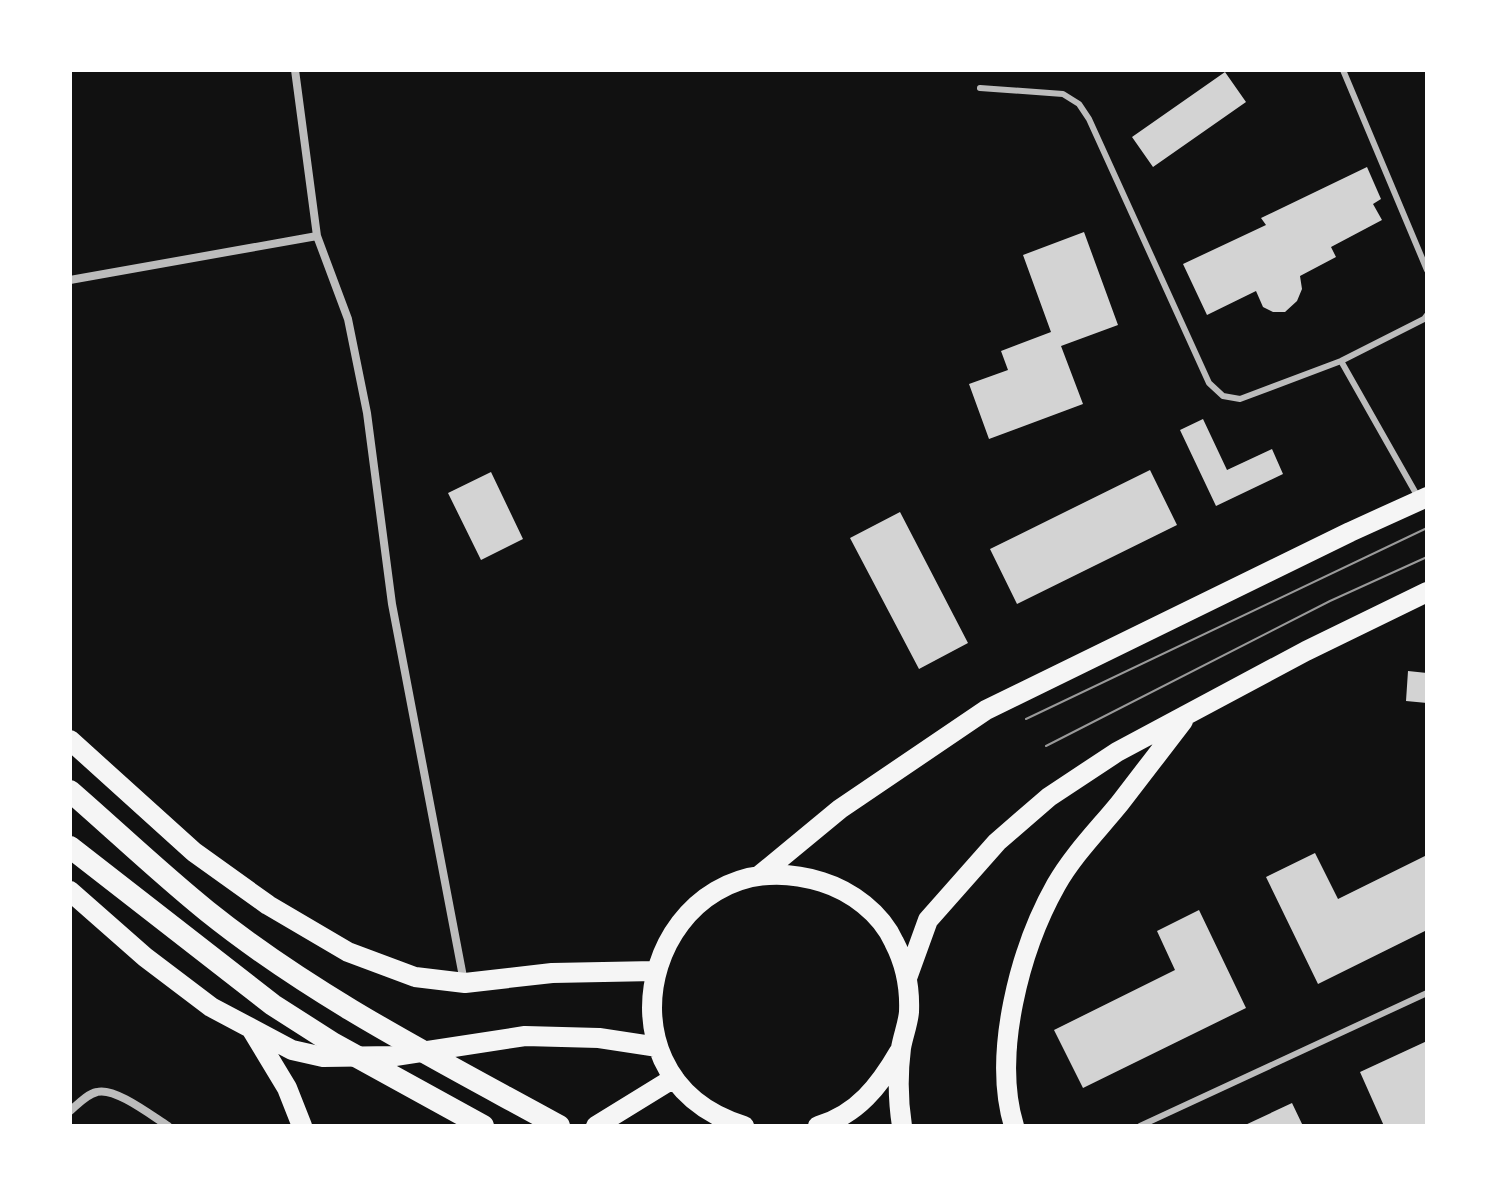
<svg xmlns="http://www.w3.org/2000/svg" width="1497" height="1196" font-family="'Fira Sans Condensed',sans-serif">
<rect width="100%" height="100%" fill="#111"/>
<path fill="#d3d3d3" d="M 1225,72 L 1246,102 L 1153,167 L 1132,137 Z
M 1367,167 L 1381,199 L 1373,204 L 1382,220 L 1331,247 L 1336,257 L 1300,276 L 1302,289 L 1297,301 L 1285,312 L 1273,312 L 1263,307 L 1256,291 L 1207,315 L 1183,264 L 1266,225 L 1261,218 Z
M 1084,232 L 1118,325 L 1061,346 L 1083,404 L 989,439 L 969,384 L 1008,370 L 1001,351 L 1051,332 L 1023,255 Z
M 1203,419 L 1227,470 L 1272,449 L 1283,474 L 1216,506 L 1180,430 Z
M 1150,470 L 1177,525 L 1017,604 L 990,549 Z
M 491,472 L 523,539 L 481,560 L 448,493 Z
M 900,512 L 968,643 L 919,669 L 850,538 Z
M 1408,671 L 1427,673 L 1427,703 L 1406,701 Z
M 1315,853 L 1338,899 L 1427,855 L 1427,930 L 1318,984 L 1266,877 Z
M 1199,910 L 1246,1008 L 1083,1088 L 1054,1030 L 1175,970 L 1157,931 Z
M 1427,1041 L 1427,1126 L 1384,1126 L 1360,1072 Z
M 1292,1103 L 1303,1126 L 1243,1126 Z"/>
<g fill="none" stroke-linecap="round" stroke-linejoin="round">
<path stroke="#bcbcbc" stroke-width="6" d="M 1343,70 L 1427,270
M 980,88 L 1063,94 L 1079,104 L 1089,119 L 1209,383 L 1223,396 L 1240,399 L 1341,361 L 1424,319 L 1427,315
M 1341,361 L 1418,497
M 1140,1126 L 1427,993"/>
<path stroke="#bcbcbc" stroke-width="8" d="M 295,70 L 317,236 L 348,319 L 367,413 L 392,604 L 464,982
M 70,280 L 317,236
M 70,1111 C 78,1104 87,1094 97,1092 C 115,1087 152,1116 168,1126"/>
<path stroke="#f5f5f5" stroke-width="20" d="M 70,740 L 194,852 L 268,905 L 348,952 L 415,977 L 465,983 L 552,973 L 655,971
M 760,875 L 840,809 L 986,710 L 1350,532 L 1427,497
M 70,891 L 145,957 L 211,1007 L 292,1050 L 323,1057 L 395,1056 L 525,1036 L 599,1038 L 658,1047
M 907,978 L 928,920 L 997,842 L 1049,797 L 1117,752 L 1306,651 L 1427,592
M 252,1030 L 287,1088 L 302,1126
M 596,1126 L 674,1078
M 744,1126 C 579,1076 655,830 822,882 C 851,891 881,913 894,942 C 905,963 910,988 909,1012 C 908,1024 903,1036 901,1048 C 898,1072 898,1101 902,1126
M 818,1126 C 857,1115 880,1085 899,1052
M 1014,1126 C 992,1054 1020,949 1056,885 C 1073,855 1098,830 1120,803 C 1141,776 1162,748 1183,721"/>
<path stroke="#f5f5f5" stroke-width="22" d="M 70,791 C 116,831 160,873 207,911 C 314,997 439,1060 559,1126
M 70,847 L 273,1005 L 334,1044 L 483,1126"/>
<path stroke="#9a9a9a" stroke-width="2" d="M 1026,719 L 1427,528
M 1046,746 L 1330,601 L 1427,557"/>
</g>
<rect width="1497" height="1196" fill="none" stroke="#ffffff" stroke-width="144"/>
</svg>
